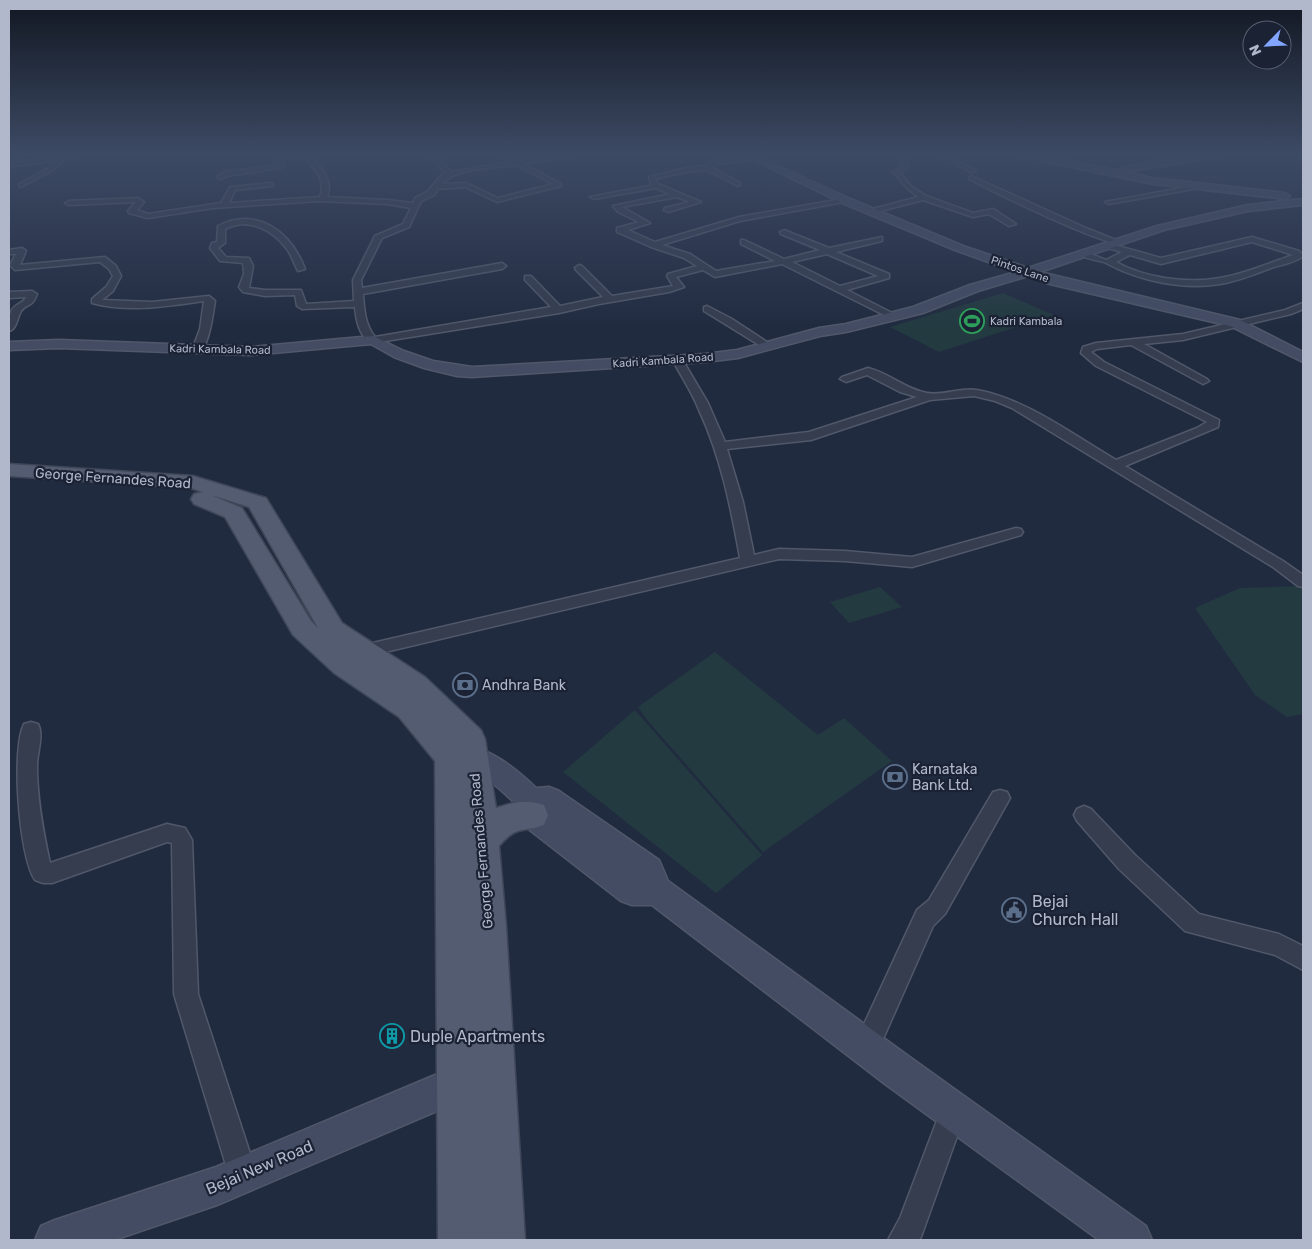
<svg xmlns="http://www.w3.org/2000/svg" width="1312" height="1249" font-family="Rubik,sans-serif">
<rect width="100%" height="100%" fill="#212b40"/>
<path fill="#233a41" d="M 1003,293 L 1054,315 L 939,352 L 890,327 Z
M 1299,586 L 1303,589 L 1303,714 L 1287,717 L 1255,695 L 1195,608 L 1240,588 Z
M 880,587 L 902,607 L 849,623 L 830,602 Z
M 715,652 L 818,735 L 844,718 L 892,761 L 763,852 L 647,720 L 638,707 Z
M 635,710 L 762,855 L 716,893 L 563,772 Z"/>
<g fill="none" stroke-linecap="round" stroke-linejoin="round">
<defs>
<path id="street" d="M 73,154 L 87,154 L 65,159 L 51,171 L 21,187 L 19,186 L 19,184 L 47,169 L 56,160 L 9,167 L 9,163 Z
M 291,154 L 307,154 C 320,166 334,179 327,197 L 387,200 L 413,203 L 415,198 L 428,191 L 444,172 L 438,163 L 420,154 C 434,154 443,161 451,172 L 511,162 L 497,154 L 504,154 L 518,161 L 571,154 L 579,155 L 524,164 L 561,184 L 561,186 L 497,202 L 465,187 L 438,189 L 434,195 L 421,201 L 409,227 L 382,238 L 361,280 L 362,288 L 502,263 L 506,266 L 502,269 L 363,294 C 364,309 365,325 375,337 L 551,307 L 525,280 L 525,276 L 531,276 L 560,306 L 603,297 L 576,270 L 575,268 L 579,265 L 582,266 L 612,296 L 673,286 L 667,276 L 668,274 L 697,266 L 684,258 L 651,247 L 617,232 L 617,228 L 639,222 L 618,212 L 613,206 L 670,194 L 656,188 L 594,199 L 590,197 L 649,186 L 651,184 L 649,177 L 686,168 L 706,166 L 714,160 L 753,156 L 755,157 L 755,159 L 716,164 L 712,168 L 740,183 L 740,185 L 738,186 L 707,170 L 686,172 L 655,179 L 658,184 L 701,202 L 668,212 L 664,210 L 665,208 L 690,202 L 677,197 L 622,207 L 650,223 L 628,230 L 655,242 L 739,217 L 847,198 L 848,200 L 844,202 L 740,221 L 662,245 L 690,254 L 716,271 L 775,261 L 741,244 L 741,240 L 744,240 L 784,259 L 820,250 L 781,234 L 780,232 L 784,230 L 829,248 L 882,237 L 882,241 L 836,252 L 889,274 L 889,278 L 847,290 L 898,316 L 896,318 L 890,318 L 782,264 L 715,277 L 703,270 L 676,277 L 684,287 L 669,292 L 599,304 L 559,313 L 373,343 C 360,339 356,320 355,307 L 302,309 L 297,306 L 295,295 L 265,296 L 243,292 L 239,287 L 244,274 L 243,263 L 220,261 L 210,248 L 212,243 L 217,242 L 218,226 C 257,206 291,232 305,269 L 298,271 C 294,264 292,256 287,249 C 272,229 248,217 225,229 L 225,243 L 218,248 L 226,257 L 249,258 L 253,266 L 249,288 L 265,290 L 301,290 L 306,304 L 354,301 L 353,280 L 375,236 L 403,224 L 411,208 L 387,204 L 319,201 L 213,208 L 148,218 L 129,213 L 128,211 L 136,202 L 69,205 L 65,203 L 69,201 L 138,198 L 144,202 L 137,210 L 148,214 L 221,203 L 230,187 L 271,183 L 273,184 L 273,186 L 235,190 L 229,203 L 320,197 C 327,179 314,168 303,156 L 282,158 L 283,166 L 280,168 L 227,176 L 220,179 L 217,177 L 225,172 L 276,165 L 276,156 ZM 516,165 L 553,184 L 498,198 L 466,183 L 442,184 C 455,168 496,168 516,165 ZM 827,254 L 878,276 L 840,286 L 792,262 Z
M 938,154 L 945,154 L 976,171 L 971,172 Z
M 904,158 L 907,160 L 905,162 L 908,169 L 900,173 L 911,186 L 926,196 L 973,213 L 993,209 L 1016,224 L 1009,226 L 989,214 L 973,217 L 923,200 L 869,214 L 869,210 L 918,197 L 907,188 L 893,172 L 901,168 L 899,162 Z
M 971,176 L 1086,228 L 1123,243 C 1112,251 988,189 969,179 L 969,177 Z
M 1203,184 L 1205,185 L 1205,187 L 1109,204 L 1105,202 Z
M 1252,237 L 1299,251 L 1303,256 C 1296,262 1281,265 1271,268 C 1255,274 1238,281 1220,284 C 1182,290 1139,281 1106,263 C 1100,260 1088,260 1082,255 L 1086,252 L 1106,260 L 1122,252 L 1108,248 L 1108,244 L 1111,244 L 1161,258 ZM 1252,242 L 1293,255 C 1269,263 1245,274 1220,278 C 1187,284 1145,278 1116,262 L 1130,255 L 1161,264 Z
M 22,248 L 26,251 L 20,265 L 105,257 L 116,266 L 121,276 L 113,291 L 102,300 L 152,302 L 209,296 L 215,301 C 213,313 209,350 197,353 L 192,350 L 200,329 L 204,301 C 168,306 128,313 92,303 L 92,299 L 106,287 L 113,276 L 109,269 L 100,262 L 15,270 L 10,265 L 16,254 L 9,254 L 9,250 Z
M 32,291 L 37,294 C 32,308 27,303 21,311 C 17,318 17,329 9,331 C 9,322 8,310 17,305 C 21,302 24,302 26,297 L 9,298 L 9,292 Z
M 1303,303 L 1303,309 L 1291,314 L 1183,340 L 1144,344 L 1207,379 L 1209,381 L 1203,384 L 1131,345 L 1097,349 L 1091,352 L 1104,362 L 1219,420 L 1218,427 L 1125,466 L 1283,561 L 1303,575 L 1303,587 L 1298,586 L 1273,567 L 1012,408 L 995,401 L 974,396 L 930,400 L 811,440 L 727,449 L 743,502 L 754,555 L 779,549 L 845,551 L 912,557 L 1016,528 L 1021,529 L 1023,532 L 1021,535 L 912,567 L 845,561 L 779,559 L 364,657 L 358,655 L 356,651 L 358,647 L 364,645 L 740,558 C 731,508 721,457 699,410 C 692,392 681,376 672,359 L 673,357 L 681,357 L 682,359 L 708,403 L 725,442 L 809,432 L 917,397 L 900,392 L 867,375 L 846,382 L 840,379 L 842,377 L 868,368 C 889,373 905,389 927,393 C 943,396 961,387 977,390 C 1026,399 1073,435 1116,460 L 1197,428 L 1207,422 L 1096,366 L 1081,353 L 1083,347 L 1096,343 L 1183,334 L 1285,310 Z
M 707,306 L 732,319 L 773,346 L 768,349 L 764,348 L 704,311 L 704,307 Z
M 31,722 L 38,724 C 44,735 37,753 37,766 C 37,799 43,831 50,863 L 167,824 L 185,828 L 192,840 L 198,994 L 257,1175 L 253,1185 L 243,1189 L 233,1185 L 229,1175 L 174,994 L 172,843 L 167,842 L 52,883 L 43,883 L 35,880 C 19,857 11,749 24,724 Z
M 1000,790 L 1007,792 L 1010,798 L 945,914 L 933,926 L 875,1057 L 866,1061 L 857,1057 L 853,1048 L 917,910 L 929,900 L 993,792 Z
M 1084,806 L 1091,809 L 1135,855 L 1199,914 L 1279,934 L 1303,946 L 1303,970 L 1275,955 L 1185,931 L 1119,869 L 1077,821 L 1074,815 L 1077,809 Z
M 953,1098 L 962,1102 L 966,1111 L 921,1237 L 919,1240 L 888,1240 L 900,1218 L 944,1102 Z"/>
<path id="secondary" d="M 742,154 L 752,154 L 848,198 L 963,246 L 1028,268 L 1157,226 L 1248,205 L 1303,199 L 1303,205 L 1248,211 L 1164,230 L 1040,272 L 1240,320 L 1303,352 L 1303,362 L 1230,326 L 1050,284 L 1028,276 L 978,291 L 923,313 L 846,332 L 820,336 L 738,358 L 705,362 L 472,377 L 457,376 L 424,368 L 394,357 L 371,344 L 251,355 L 59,348 L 9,350 L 9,342 L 59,340 L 251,347 L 373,336 L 404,351 L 433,361 L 472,367 L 705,354 L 737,350 L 819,328 L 846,324 L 913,307 L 970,285 L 1016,272 L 955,250 L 840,202 Z
M 1019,154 L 1034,154 L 1119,171 L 1120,168 L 1123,167 L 1202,154 L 1219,154 L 1215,157 L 1125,172 L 1153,178 L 1285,193 L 1290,196 L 1285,199 L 1153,184 L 1023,157 Z
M 463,743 C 493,751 514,767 536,788 L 549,787 L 559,791 L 659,860 L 668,881 L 911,1058 L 1146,1226 L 1152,1240 L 1099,1240 L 885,1084 L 652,905 L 632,905 L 621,901 L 522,824 L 518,815 L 517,805 C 497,786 480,770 454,762 L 450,754 L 454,746 Z
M 466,1062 L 479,1067 L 484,1080 L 479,1093 L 217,1205 L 114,1240 L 35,1240 L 41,1226 L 55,1220 L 216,1167 Z"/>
<path id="primary" d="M 9,464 L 193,476 L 266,498 L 342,623 L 425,677 L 481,730 L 485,739 L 496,808 C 513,802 526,799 544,805 L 548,815 L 544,825 C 521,833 517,825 499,846 L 506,926 L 525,1240 L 438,1240 L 435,761 L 399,717 L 334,673 L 293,635 L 225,517 L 194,504 L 191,499 L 194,494 L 202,492 L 208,494 L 191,488 L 9,476 ZM 211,495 L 249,507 L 318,628 L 311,621 L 242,508 Z"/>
</defs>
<use href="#street" stroke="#50586a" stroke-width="3"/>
<use href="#secondary" stroke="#50586a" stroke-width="3"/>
<use href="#primary" stroke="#3e4658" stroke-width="3"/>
<use href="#street" fill="#353d4f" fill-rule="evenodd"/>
<use href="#secondary" fill="#434c63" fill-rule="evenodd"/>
<use href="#primary" fill="#535c70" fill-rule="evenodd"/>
</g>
<linearGradient id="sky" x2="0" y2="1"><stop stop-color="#121823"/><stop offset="0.47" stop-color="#3d4a64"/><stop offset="1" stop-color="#3d4a64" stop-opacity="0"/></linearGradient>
<rect width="1312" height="328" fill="url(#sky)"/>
<defs>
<symbol id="stadium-ring" viewBox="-11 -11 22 22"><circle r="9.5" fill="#1a2234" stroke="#2e9e5b" stroke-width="1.5"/><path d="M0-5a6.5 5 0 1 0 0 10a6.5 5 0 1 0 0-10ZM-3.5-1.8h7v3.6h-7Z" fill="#2e9e5b"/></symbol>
<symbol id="bank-ring" viewBox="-11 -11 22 22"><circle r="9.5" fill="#1a2234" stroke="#5c6f8a" stroke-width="1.5"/><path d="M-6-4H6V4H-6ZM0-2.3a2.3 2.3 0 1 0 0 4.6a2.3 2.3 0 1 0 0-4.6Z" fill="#5c6f8a"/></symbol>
<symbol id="civic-ring" viewBox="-11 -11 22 22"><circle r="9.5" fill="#1a2234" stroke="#5c6f8a" stroke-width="1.5"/><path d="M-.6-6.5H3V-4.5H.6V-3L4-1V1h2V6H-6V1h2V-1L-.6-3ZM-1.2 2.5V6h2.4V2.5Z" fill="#5c6f8a"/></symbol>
<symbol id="building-ring" viewBox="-11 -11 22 22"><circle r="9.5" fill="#1a2234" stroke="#0f9aa8" stroke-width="1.5"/><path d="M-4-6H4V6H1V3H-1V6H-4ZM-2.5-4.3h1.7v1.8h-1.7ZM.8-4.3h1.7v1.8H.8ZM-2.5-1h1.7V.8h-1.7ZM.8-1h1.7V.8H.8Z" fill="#0f9aa8"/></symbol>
</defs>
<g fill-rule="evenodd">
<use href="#stadium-ring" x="958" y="307" width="28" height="28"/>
<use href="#bank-ring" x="451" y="671" width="28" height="28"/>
<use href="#bank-ring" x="881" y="763" width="28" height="28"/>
<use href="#civic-ring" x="1000" y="896" width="28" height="28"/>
<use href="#building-ring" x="378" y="1022" width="28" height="28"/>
</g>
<g text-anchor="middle" stroke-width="4.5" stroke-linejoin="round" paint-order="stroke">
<g font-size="11" fill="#b1b8cb" stroke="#1a2234">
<text transform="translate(1020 269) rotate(19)" y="4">Pintos Lane</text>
<text transform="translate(220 349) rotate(1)" y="4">Kadri Kambala Road</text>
<text transform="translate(663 360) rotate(-4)" y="4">Kadri Kambala Road</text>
</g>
<g font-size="11" fill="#b1b8cb" stroke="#1a2234" text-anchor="start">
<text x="990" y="325">Kadri Kambala</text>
</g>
<g font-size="14" fill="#b1b8cb" stroke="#1a2234">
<text transform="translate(113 478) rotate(4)" y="5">George Fernandes Road</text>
<text transform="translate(481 851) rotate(-95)" y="5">George Fernandes Road</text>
</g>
<g font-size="14" fill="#b1b8cb" stroke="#1a2234" text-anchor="start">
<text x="482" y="690">Andhra Bank</text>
<text x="912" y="774">Karnataka<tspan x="912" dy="16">Bank Ltd.</tspan></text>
</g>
<g font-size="16" fill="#b1b8cb" stroke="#1a2234" text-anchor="start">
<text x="1032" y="907">Bejai<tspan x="1032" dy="18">Church Hall</tspan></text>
<text x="410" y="1042">Duple Apartments</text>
</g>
<g font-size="16" fill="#b1b8cb" stroke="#1a2234">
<text transform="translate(259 1167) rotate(-23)" y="6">Bejai New Road</text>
</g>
</g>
<rect width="1312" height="1249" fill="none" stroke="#b1b8cb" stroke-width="20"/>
<g transform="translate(1267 45) rotate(246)"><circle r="24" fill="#1a2234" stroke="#565e70"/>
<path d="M0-4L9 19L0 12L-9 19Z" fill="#82a5ff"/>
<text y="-8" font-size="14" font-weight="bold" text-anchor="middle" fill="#b1b8cb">N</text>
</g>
</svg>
